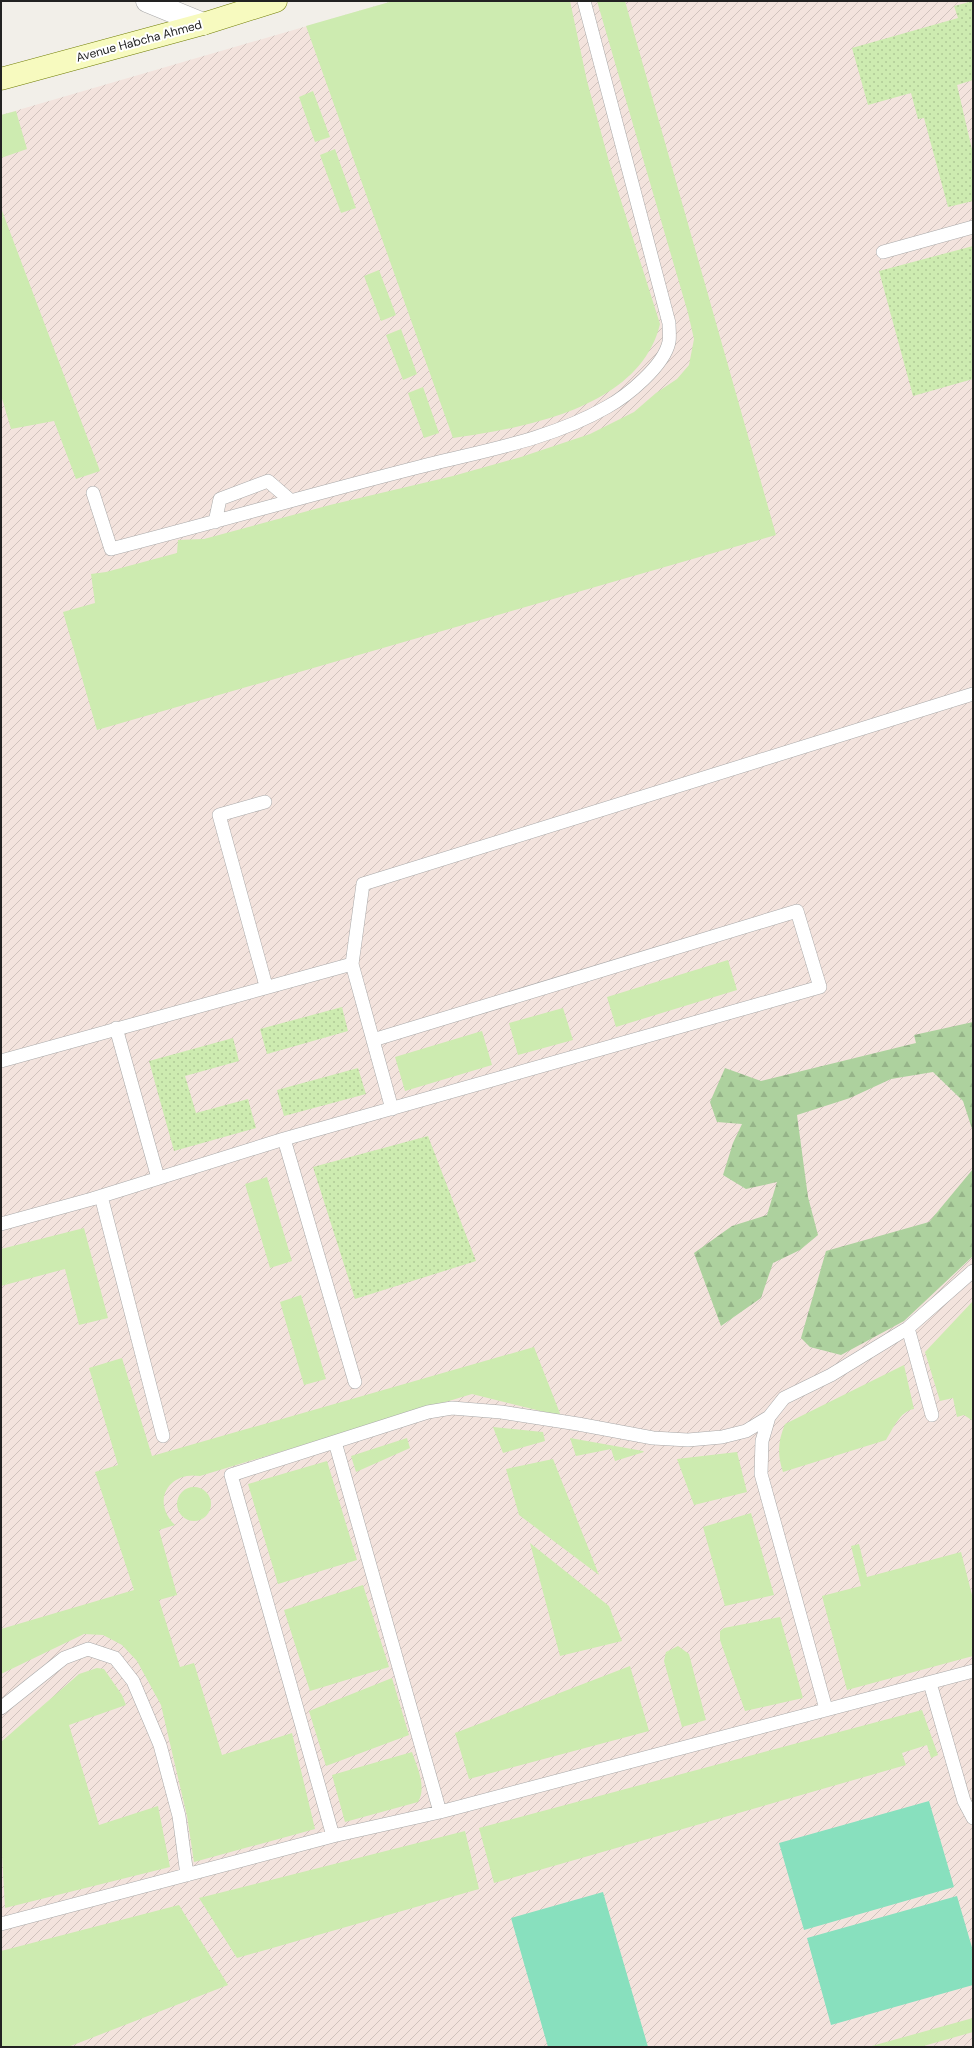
<svg xmlns="http://www.w3.org/2000/svg" width="974" height="2048" font-family="'DM Sans',sans-serif">
<defs>
<pattern id="military-furrows" width="10" height="10" patternUnits="userSpaceOnUse"><rect width="10" height="10" fill="#f3e3dd"/><path d="M-1 1l2-2M0 10L10 0M9 11l2-2" fill="none" stroke="#d0c2bd"/></pattern>
<pattern id="forest-firs" width="22" height="20" patternUnits="userSpaceOnUse"><rect width="22" height="20" fill="#add19e"/><path d="M5 1l3.5 6h-7zM16 11l3.5 6h-7z" fill="#95b388"/></pattern>
<pattern id="garden-dots" width="8" height="8" patternUnits="userSpaceOnUse"><rect width="8" height="8" fill="#cdebb0"/><path d="M2 2h.1M6 6h.1" fill="none" stroke="#b0c997" stroke-width="1.8" stroke-linecap="round"/></pattern>
</defs>
<rect width="100%" height="100%" fill="#f2efe9"/>
<path fill="url(#military-furrows)" d="M 393,1 L 973,1 L 973,2047 L 1,2047 L 1,115 Z"/>
<path fill="#cdebb0" d="M 393,1 L 570,1 L 587,81 L 611,169 L 660,324 C 640,408 524,428 453,438 L 306,26 Z
M 597,1 L 625,1 L 776,535 L 97,730 L 63,612 L 95,603 L 91,574 L 106,572 L 177,553 L 178,540 L 204,539 L 330,505 L 453,476 L 521,457 L 590,434 L 634,412 L 656,393 L 677,379 L 689,365 L 694,339 L 688,313 Z
M 313,91 L 330,137 L 315,142 L 299,97 Z
M 16,111 L 27,149 L 1,158 L 1,115 Z
M 335,149 L 356,208 L 341,213 L 320,155 Z
M 1,208 L 100,471 L 76,479 L 54,421 L 11,429 L 1,395 Z
M 379,270 L 396,315 L 381,321 L 364,276 Z
M 401,329 L 417,374 L 403,380 L 386,335 Z
M 423,387 L 439,433 L 424,438 L 408,393 Z
M 728,960 L 737,990 L 616,1027 L 607,997 Z
M 563,1008 L 573,1040 L 518,1055 L 509,1023 Z
M 482,1031 L 492,1065 L 405,1091 L 395,1057 Z
M 267,1177 L 292,1261 L 270,1268 L 245,1184 Z
M 84,1228 L 108,1318 L 79,1325 L 65,1269 L 1,1286 L 1,1249 Z
M 301,1295 L 326,1379 L 304,1385 L 280,1302 Z
M 973,1301 L 973,1421 L 964,1415 L 957,1417 L 953,1398 L 940,1401 L 925,1352 Z
M 534,1347 L 561,1416 L 472,1394 L 200,1476 C 168,1471 151,1502 175,1525 L 159,1530 L 177,1595 L 159,1600 L 180,1667 L 194,1663 L 222,1755 L 292,1733 L 315,1829 L 194,1862 L 187,1816 L 161,1705 L 137,1661 L 122,1645 L 103,1635 L 84,1634 L 1,1674 L 1,1629 L 134,1590 L 95,1472 L 118,1465 L 89,1368 L 122,1358 L 152,1456 Z
M 904,1365 L 914,1409 C 900,1411 893,1429 886,1440 L 783,1472 C 777,1454 778,1441 785,1424 Z
M 493,1427 L 543,1432 L 545,1441 L 503,1453 Z
M 407,1438 L 410,1448 L 356,1472 L 351,1456 Z
M 570,1438 L 643,1451 L 644,1452 L 615,1461 L 611,1449 L 576,1456 Z
M 737,1452 L 747,1492 L 694,1505 L 677,1459 Z
M 553,1459 L 599,1575 L 519,1515 L 506,1469 Z
M 327,1461 L 357,1560 L 278,1584 L 248,1484 Z
M177 1504a17 17 0 1 1 34 0a17 17 0 1 1-34 0Z
M 751,1513 L 774,1595 L 725,1606 L 703,1527 Z
M 530,1543 L 609,1606 L 622,1641 L 560,1656 Z
M 859,1544 L 867,1577 L 961,1552 L 973,1599 L 973,1656 L 847,1690 L 822,1596 L 861,1586 L 851,1546 Z
M 363,1585 L 389,1667 L 310,1691 L 284,1610 Z
M 780,1617 L 803,1698 L 745,1711 L 720,1640 L 720,1631 L 724,1628 Z
M 678,1646 L 689,1654 L 706,1720 L 682,1727 L 664,1661 L 666,1652 Z
M 630,1666 L 649,1731 L 469,1779 L 455,1733 Z
M 97,1668 L 104,1669 L 122,1695 L 126,1705 L 69,1725 L 99,1825 L 158,1806 L 170,1867 L 5,1908 L 1,1836 L 1,1742 L 79,1674 Z
M 392,1678 L 409,1735 L 326,1766 L 309,1711 Z
M 922,1710 L 938,1755 L 931,1758 L 927,1745 L 902,1753 L 906,1765 L 494,1883 L 479,1828 Z
M 412,1752 C 417,1767 427,1787 418,1802 L 345,1822 L 332,1775 Z
M 465,1831 L 479,1889 L 237,1958 L 199,1898 Z
M 179,1905 L 228,1985 L 68,2047 L 1,2047 L 1,1951 Z
M 973,2018 L 973,2032 L 920,2047 L 868,2047 Z"/>
<path fill="url(#forest-firs)" d="M 973,1022 L 973,1132 L 963,1101 L 933,1072 L 891,1079 L 850,1098 L 797,1115 L 808,1197 L 818,1235 L 800,1250 L 773,1263 L 761,1298 L 721,1326 L 694,1253 L 732,1226 L 767,1215 L 777,1182 L 746,1189 L 723,1175 L 733,1143 L 742,1124 L 717,1122 L 710,1102 L 725,1068 L 761,1081 L 916,1043 L 914,1035 Z
M 973,1169 L 973,1256 L 904,1321 L 841,1355 L 810,1347 L 801,1338 L 826,1251 L 929,1222 Z"/>
<path fill="url(#garden-dots)" d="M 973,1 L 973,80 L 957,85 L 973,154 L 973,201 L 948,207 L 924,118 L 918,119 L 911,93 L 868,105 L 852,48 L 958,18 L 954,6 Z
M 973,246 L 973,379 L 913,396 L 879,271 Z
M 342,1007 L 348,1031 L 267,1054 L 260,1029 Z
M 233,1038 L 239,1061 L 185,1076 L 196,1113 L 248,1099 L 256,1128 L 174,1151 L 149,1061 Z
M 358,1068 L 366,1094 L 284,1116 L 277,1090 Z
M 428,1136 L 476,1261 L 355,1299 L 313,1167 Z"/>
<path fill="#88e0be" d="M 929,1801 L 954,1887 L 804,1930 L 779,1843 Z
M 603,1892 L 648,2047 L 548,2047 L 511,1918 Z
M 957,1896 L 973,1951 L 973,1985 L 831,2025 L 807,1938 Z"/>
<g fill="none" stroke-linecap="round" stroke-linejoin="round">
<defs>
<path id="lane" d="M 883,252 L 973,227
M 93,493 L 111,549 C 212,523 313,494 415,468 C 480,451 548,441 607,407 C 627,396 664,366 669,342 C 670,336 669,329 669,323 L 584,1
M 215,522 L 220,499 L 268,481 L 290,500
M 265,802 L 219,815 L 266,986
M 352,964 L 392,1109
M 116,1028 L 158,1178
M 1,1061 L 352,964 L 363,884 L 973,694
M 284,1139 L 355,1382
M 101,1196 L 163,1436
M 1,1224 L 92,1199 L 284,1139 L 820,987 L 797,911 L 373,1040
M 908,1328 L 932,1415
M 335,1442 L 440,1812
M 930,1683 L 964,1801 L 973,1818
M 1,1708 L 64,1658 L 88,1649 L 115,1658 L 133,1681 L 160,1745 L 179,1816 L 187,1875
M 826,1709 L 761,1474 L 762,1441 L 769,1417 L 784,1398 L 831,1375 L 908,1328 L 973,1271
M 333,1836 L 231,1475 L 403,1420 L 428,1412 L 452,1408 L 501,1412 L 578,1424 L 653,1438 L 688,1440 L 722,1437 L 746,1431 L 769,1417
M 1,1924 L 333,1836 L 440,1812 L 973,1671"/>
<path id="street" d="M 147,1 L 203,24"/>
<path id="secondary" d="M 1,79 L 203,24 L 276,1"/>
</defs>
<use href="#lane" stroke="#a9a9a9" stroke-width="14"/>
<use href="#street" stroke="#a9a9a9" stroke-width="23"/>
<use href="#secondary" stroke="#707d05" stroke-width="23"/>
<use href="#lane" stroke="#fff" stroke-width="13"/>
<use href="#street" stroke="#fff" stroke-width="22"/>
<use href="#secondary" stroke="#f7fabf" stroke-width="22"/>
</g>
<g text-anchor="middle" stroke-width="4" stroke-linejoin="round" paint-order="stroke">
<g font-size="12" fill="#222" stroke="#fff">
<text transform="translate(139 41) rotate(-15)" y="4">Avenue Habcha Ahmed</text>
</g>
</g>
<rect width="974" height="2048" fill="none" stroke="#222222" stroke-width="4"/>
</svg>
